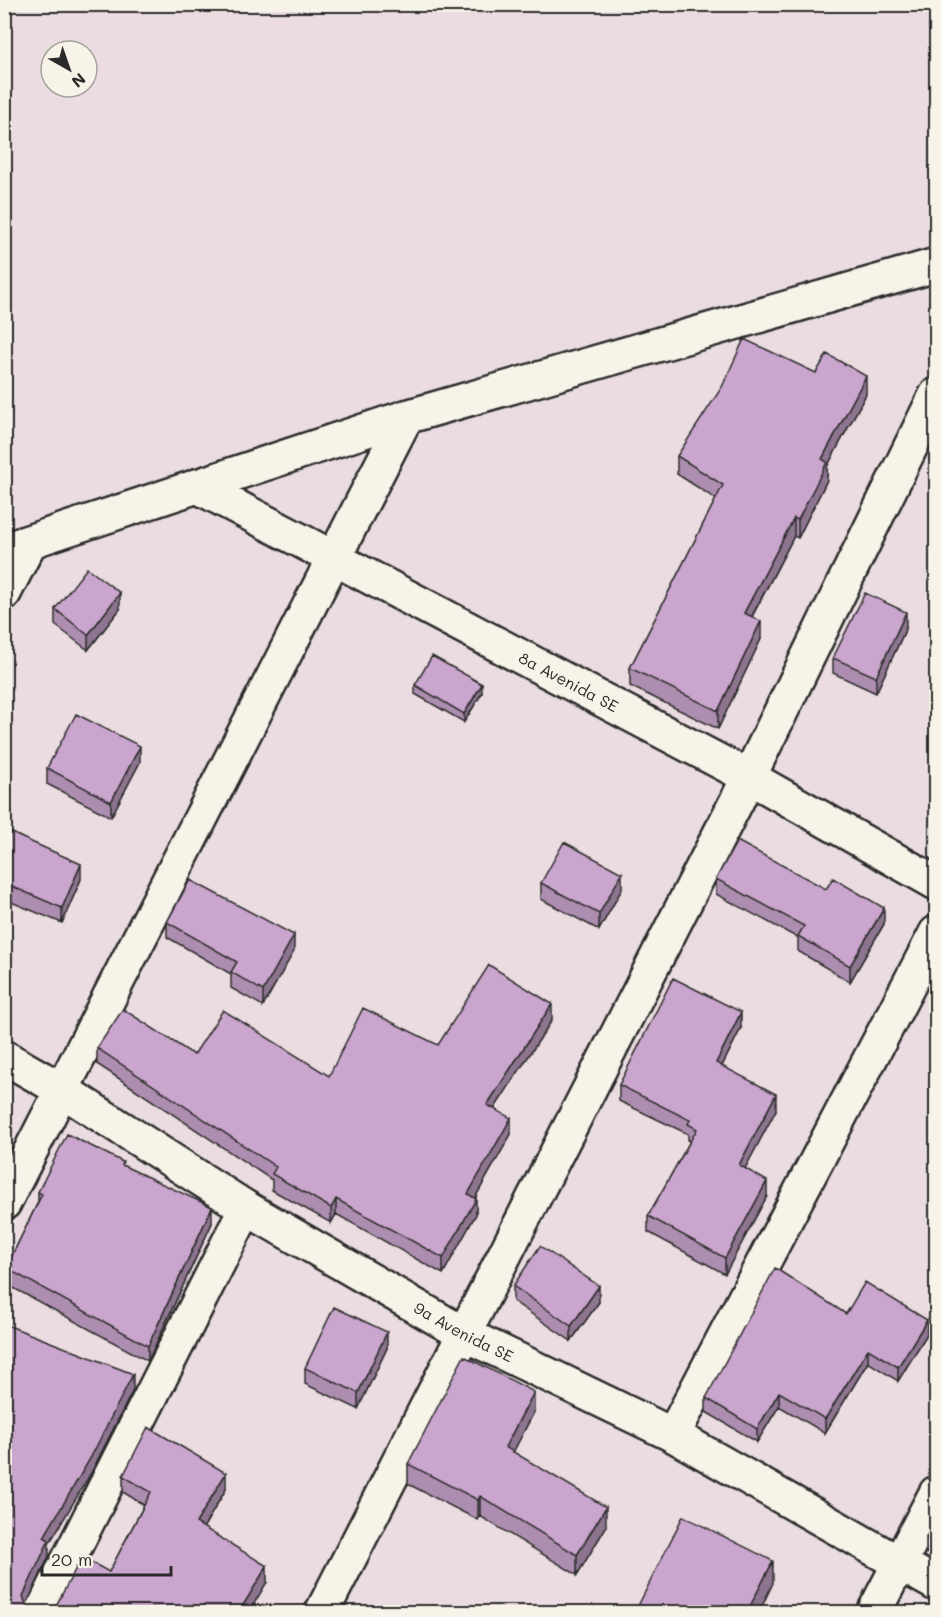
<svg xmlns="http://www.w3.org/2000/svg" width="941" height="1617" font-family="Mali,sans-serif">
<rect width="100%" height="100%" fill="#eadce0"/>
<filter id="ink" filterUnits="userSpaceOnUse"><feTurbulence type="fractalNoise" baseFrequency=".0167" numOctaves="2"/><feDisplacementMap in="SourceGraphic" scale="12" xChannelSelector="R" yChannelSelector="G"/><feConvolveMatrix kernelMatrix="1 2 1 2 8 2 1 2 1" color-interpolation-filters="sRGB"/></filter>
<g filter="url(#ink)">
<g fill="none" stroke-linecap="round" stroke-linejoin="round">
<defs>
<g id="minor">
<path id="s1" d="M 197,486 L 749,777 L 936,883"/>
<path d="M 4,550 L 406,417 L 936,265"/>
<path d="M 4,593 L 30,542"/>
<path id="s2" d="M 4,1057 L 62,1090 L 246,1208 L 464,1334 L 673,1435 L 936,1584"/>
<path d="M 4,1203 L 406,417"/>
<path d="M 673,1435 L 936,933"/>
<path d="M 42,1612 L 246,1208"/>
<path d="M 322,1612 L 749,777 L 936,395"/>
<path d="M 874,1612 L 936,1493"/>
</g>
</defs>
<use href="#minor" stroke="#2b2b2b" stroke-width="38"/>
<use href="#minor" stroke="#f7f3e8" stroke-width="33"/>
</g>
<path fill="#ae8eb0" stroke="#2b2b2b" stroke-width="1.5" d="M 816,373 L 866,394 L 827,467 L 827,480 L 798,538 L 794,536 L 752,617 L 761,639 L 718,729 L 630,686 L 630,668 L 716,499 L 677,474 L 677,456 Z
M 55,609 L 120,609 L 88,650 L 55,625 Z
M 906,628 L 876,693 L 833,673 L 833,658 Z
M 415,685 L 482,693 L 464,722 L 415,694 Z
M 140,762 L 111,817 L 47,784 L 47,768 Z
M 4,829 L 20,837 L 81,879 L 62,923 L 4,899 Z
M 716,879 L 884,924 L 850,982 L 798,951 L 798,938 L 716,894 Z
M 541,883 L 622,889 L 599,930 L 541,899 Z
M 167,922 L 294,951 L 263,1006 L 231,988 L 231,974 L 167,937 Z
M 552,1020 L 494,1109 L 511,1134 L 475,1198 L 476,1214 L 443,1274 L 336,1214 L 331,1223 L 272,1190 L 272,1180 L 97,1064 L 97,1048 L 194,1055 L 329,1076 L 438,1045 Z
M 741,1028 L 722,1066 L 776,1110 L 745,1168 L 767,1196 L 725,1274 L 648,1232 L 648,1216 L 690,1141 L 688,1140 L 688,1134 L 619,1101 L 619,1085 Z
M 936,1046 L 936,1073 L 932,1070 L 932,1055 Z
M 123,1166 L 212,1223 L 148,1361 L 6,1284 L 6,1268 L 38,1202 L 38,1192 Z
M 513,1286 L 599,1302 L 571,1341 L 513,1301 Z
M 846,1314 L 927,1334 L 898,1381 L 868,1362 L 825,1433 L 779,1406 L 757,1442 L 706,1412 L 706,1398 Z
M 387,1348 L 358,1409 L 305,1384 L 305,1368 Z
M 534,1412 L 513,1452 L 606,1527 L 577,1575 L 480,1516 L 478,1520 L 408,1484 L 408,1464 Z
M 123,1476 L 226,1489 L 203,1528 L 267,1582 L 53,1611 L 109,1572 L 144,1505 L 123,1492 Z
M 936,1517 L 936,1558 L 926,1553 L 926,1538 Z"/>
<path fill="#8d7490" stroke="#2b2b2b" stroke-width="1.5" d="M 866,376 L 866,394 L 827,467 L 827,480 L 798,538 L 798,520 L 822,459 Z
M 794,518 L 794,536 L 744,631 L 744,613 Z
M 120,593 L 120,609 L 88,650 L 88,635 Z
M 906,612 L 906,628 L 876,693 L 876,677 Z
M 761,621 L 761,639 L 718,729 L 718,711 Z
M 482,684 L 482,693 L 464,722 L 464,714 Z
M 140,746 L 140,762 L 111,817 L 111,802 Z
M 81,864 L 81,879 L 62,923 L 62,908 Z
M 622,873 L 622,889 L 599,930 L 599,914 Z
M 884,908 L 884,924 L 850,982 L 850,966 Z
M 294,935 L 294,951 L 263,1006 L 263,991 Z
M 552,1004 L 552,1020 L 487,1120 L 487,1105 Z
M 741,1012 L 741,1028 L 716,1078 L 716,1063 Z
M 776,1094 L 776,1110 L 739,1180 L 739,1165 Z
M 511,1118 L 511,1134 L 468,1210 L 468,1194 Z
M 767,1181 L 767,1196 L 725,1274 L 725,1258 Z
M 336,1199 L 336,1214 L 331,1223 L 331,1208 Z
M 476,1199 L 476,1214 L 443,1274 L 443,1258 Z
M 212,1207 L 212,1223 L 148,1361 L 148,1346 Z
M 599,1286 L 599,1302 L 571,1341 L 571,1326 Z
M 927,1320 L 927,1334 L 898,1381 L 898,1367 Z
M 387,1332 L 387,1348 L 358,1409 L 358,1393 Z
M 868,1349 L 868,1362 L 825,1433 L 825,1419 Z
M 133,1374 L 133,1390 L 91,1473 L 49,1544 L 49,1556 L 23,1612 L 23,1596 L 44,1537 Z
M 534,1392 L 534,1412 L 505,1468 L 505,1447 Z
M 779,1392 L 779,1406 L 757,1442 L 757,1429 Z
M 226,1473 L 226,1489 L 196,1540 L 196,1523 Z
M 480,1496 L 480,1516 L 478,1520 L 478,1500 Z
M 606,1507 L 606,1527 L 577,1575 L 577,1555 Z
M 773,1561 L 773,1583 L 759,1612 L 747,1612 Z
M 267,1566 L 267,1582 L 249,1612 L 239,1612 Z"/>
<path fill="#caa5cd" stroke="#2b2b2b" stroke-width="1.5" d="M 744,339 L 816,373 L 827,354 L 866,376 L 822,459 L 827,462 L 798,520 L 794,518 L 744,613 L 761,621 L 718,711 L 630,668 L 723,485 L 677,456 L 722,387 Z
M 87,568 L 120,593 L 88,635 L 55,609 Z
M 865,593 L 906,612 L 876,677 L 833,658 Z
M 432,656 L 482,684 L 464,714 L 415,685 Z
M 76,714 L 140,746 L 111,802 L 47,768 Z
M 4,829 L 20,837 L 81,864 L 62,908 L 4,883 Z
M 737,841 L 826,889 L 833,878 L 884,908 L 850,966 L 798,936 L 804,926 L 716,879 Z
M 564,842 L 622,873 L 599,914 L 541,883 Z
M 190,880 L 294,935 L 263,991 L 231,972 L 237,962 L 167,922 Z
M 489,965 L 552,1004 L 487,1105 L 511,1118 L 468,1194 L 476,1199 L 443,1258 L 336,1199 L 331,1208 L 272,1174 L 276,1167 L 97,1048 L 123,1009 L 194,1055 L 223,1010 L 329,1076 L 363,1008 L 438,1045 Z
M 673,978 L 741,1012 L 716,1063 L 776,1094 L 739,1165 L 767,1181 L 725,1258 L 648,1216 L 697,1129 L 688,1124 L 690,1120 L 619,1085 Z
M 936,1046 L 936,1057 L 932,1055 Z
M 67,1134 L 123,1162 L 122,1165 L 212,1207 L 148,1346 L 6,1268 L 42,1194 L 38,1192 Z
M 540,1246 L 599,1286 L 571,1326 L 513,1286 Z
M 775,1268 L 846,1314 L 865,1282 L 927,1320 L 898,1367 L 868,1349 L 825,1419 L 779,1392 L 757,1429 L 706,1398 Z
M 334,1307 L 387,1332 L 358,1393 L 305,1368 Z
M 4,1324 L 133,1374 L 91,1457 L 44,1537 L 49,1540 L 23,1596 L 26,1605 L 34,1612 L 4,1612 Z
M 464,1356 L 534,1392 L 505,1447 L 606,1507 L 577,1555 L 480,1496 L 478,1500 L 408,1464 Z
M 148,1427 L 226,1473 L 196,1523 L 267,1566 L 239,1612 L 48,1612 L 53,1611 L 82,1557 L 109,1572 L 151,1492 L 123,1476 Z
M 683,1516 L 773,1561 L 747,1612 L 635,1612 Z
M 936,1517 L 936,1543 L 926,1538 Z"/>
</g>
<g text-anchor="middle" stroke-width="4.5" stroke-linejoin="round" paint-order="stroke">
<g font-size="16" fill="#2b2b2b" stroke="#f7f3e8">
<text dy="6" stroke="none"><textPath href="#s1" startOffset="420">8a Avenida SE</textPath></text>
<text dy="6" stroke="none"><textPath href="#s2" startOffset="536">9a Avenida SE</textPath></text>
</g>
</g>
<rect width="941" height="1617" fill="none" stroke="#f7f3e8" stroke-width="24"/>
<rect x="12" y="12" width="917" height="1593" fill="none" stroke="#2b2b2b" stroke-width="2" filter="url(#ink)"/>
<g transform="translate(69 69) rotate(140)"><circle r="28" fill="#f7f3e8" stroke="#a5a39c" stroke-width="1.5"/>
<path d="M0-4.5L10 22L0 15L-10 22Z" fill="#2b2b2b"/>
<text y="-9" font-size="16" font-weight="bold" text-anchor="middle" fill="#2b2b2b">N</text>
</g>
<path d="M42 1566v9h129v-9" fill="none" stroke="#2b2b2b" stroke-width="3"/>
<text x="51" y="1566" font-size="18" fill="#2b2b2b" stroke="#f7f3e8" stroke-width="4.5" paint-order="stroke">20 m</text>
</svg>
